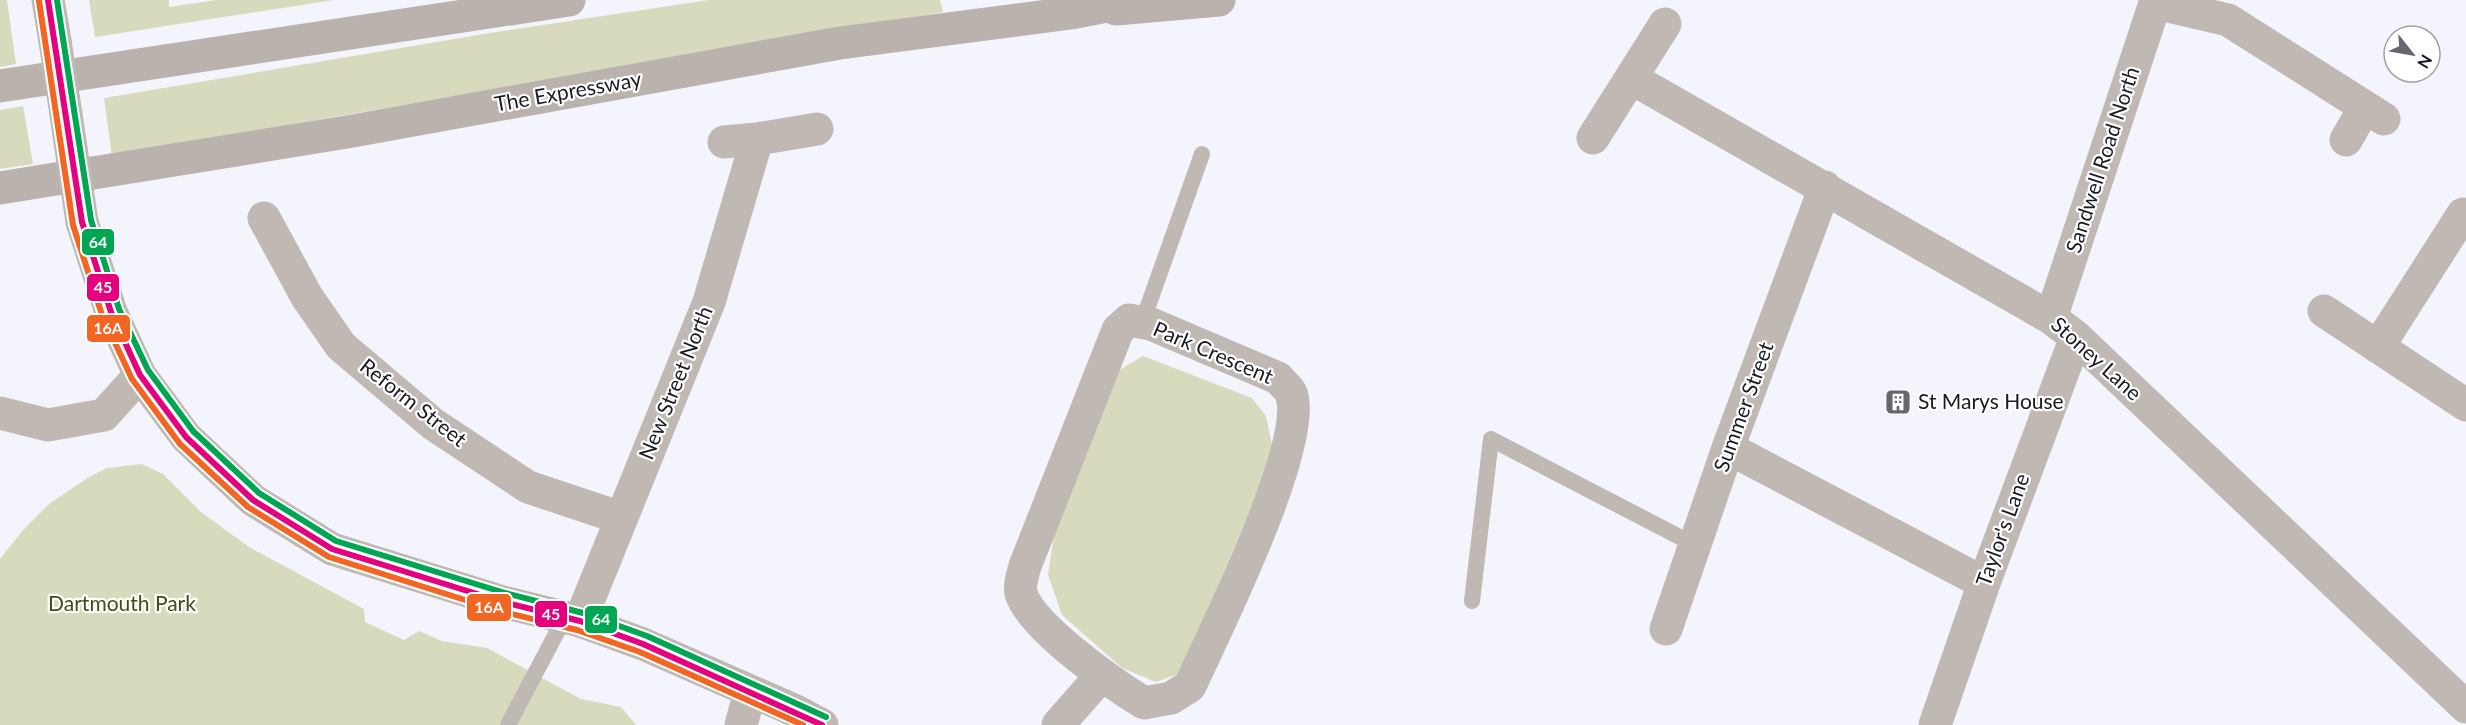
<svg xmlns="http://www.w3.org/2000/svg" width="2466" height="725" font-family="Lato,sans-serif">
<rect width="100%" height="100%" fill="#f4f4fc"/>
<path fill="#d8dabe" d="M 0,0 L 7,0 L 16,64 L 0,67 Z
M 89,0 L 169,0 L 169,7 L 216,0 L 334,0 L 95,37 Z
M 709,0 L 940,0 L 943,12 C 666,63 388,105 112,157 L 104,98 L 496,32 Z
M 23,106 L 33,164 L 0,169 L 0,110 Z
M 1143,356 L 1252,398 L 1266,416 L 1274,454 L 1181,673 L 1156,682 L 1122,668 L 1062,615 L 1048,575 L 1055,529 L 1116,372 Z
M 142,464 L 163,474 L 201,512 L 249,547 L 364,609 L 365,622 L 404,640 L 419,631 L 442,641 L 487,648 L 581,699 L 621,707 L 636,725 L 0,725 L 0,559 L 23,530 L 49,504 L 89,477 L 107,468 Z"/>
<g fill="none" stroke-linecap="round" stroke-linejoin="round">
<path stroke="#bfb8b3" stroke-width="16" d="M 1142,323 L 1202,154
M 1472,601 L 1491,439 L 1695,545
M 508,725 L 565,617"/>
<path stroke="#bfb8b3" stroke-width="33" d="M 2155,3 L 2228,20 L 2384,119
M 1631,78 L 2051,318 L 2076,337 L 2466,707
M 1593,138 L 1665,24
M 2346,140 L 2365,107
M 724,142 L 757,139
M 264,218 L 307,297 L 341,346 L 433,424 L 528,487 L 621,518
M 2324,311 L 2466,405
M 2051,318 L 2156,0
M 1129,320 L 1151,324 L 1278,378 C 1282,383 1291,390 1292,396 C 1306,449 1215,631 1190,686 L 1171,698 L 1144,703 C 1113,684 1031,627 1021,593 C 1019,585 1023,574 1025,566 L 1118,330 Z
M 2378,347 L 2463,214
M 0,413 L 48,425 L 104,415 L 140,375
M 1728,448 L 1984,583
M 580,621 L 709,302 L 757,139 L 817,129
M 1666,629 L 1728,448 L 1825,187
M 741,725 L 750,692
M 1058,725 L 1101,676
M 1935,725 L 1984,583 L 2076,337"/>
<path stroke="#bfb8b3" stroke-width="33" d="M 48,0 L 55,41
M 82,222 L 111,312 L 140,375 L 186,437 L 253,500 L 332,549 L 503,602 L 580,621 L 643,644 L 796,711 L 822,725"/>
<path stroke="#bab2ad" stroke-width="33" d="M 1116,9 L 1219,0
M 0,86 L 569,0
M 0,188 L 347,132 L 840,43 L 1071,13 L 1137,0"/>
<path stroke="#bfb8b3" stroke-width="33" d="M 55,41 L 82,222"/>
<defs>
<path id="bus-1" d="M 48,0 L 82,222 L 111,312 L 140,375 L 186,437 L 253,500 L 332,549 L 503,602 L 580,621 L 643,644 L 822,725"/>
<path id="bus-2" d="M 39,1 L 73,225 L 102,315 L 132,379 L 180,444 L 248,507 L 329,557 L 500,611 L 577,630 L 640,652 L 803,725"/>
<path id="bus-3" d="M 57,0 L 91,220 L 119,309 L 148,370 L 193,431 L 259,493 L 336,541 L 505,593 L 583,613 L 647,636 L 826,717"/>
</defs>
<use href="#bus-1" stroke="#fff" stroke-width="10"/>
<use href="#bus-2" stroke="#fff" stroke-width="10"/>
<use href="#bus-3" stroke="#fff" stroke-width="10"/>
<use href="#bus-1" stroke="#e5007d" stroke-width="6"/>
<use href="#bus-2" stroke="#f26522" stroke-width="6"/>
<use href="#bus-3" stroke="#00a651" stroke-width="6"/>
</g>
<defs>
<symbol id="building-square" viewBox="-11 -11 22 22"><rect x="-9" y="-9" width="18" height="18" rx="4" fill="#66666e" stroke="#fff"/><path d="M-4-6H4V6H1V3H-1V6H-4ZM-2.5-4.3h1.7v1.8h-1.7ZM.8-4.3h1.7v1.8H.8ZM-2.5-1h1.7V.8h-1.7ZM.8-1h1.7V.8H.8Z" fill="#fff"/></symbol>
</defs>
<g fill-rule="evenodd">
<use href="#building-square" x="1883" y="387" width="30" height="30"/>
</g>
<g text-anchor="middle" stroke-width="4.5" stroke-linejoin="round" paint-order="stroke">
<g font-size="21" fill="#1a1a22" stroke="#fff">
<text transform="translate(568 92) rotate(-10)" y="7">The Expressway</text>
<text transform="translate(2103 160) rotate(-72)" y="7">Sandwell Road North</text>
<text transform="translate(1213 353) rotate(23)" y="7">Park Crescent</text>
<text transform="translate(2096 359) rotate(42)" y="7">Stoney Lane</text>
<text transform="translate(676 383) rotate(-68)" y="7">New Street North</text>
<text transform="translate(413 403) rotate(38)" y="7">Reform Street</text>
<text transform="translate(1744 407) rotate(-70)" y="7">Summer Street</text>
<text transform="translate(2003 530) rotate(-70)" y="7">Taylor's Lane</text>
</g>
<g font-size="21" fill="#1a1a22" stroke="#fff" text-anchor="start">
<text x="1918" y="409">St Marys House</text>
</g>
<g font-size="21" fill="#494911" stroke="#fff">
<text x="122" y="611">Dartmouth Park</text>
</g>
</g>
<g stroke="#fff" stroke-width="2">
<rect x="81" y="228" width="34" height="28" rx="6" fill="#00a651"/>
<rect x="86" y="273" width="34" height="29" rx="6" fill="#e5007d"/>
<rect x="86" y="314" width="45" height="29" rx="6" fill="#f26522"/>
<rect x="466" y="593" width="46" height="29" rx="6" fill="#f26522"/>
<rect x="534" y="600" width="34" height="28" rx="6" fill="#e5007d"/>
<rect x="584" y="605" width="34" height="29" rx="6" fill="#00a651"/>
</g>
<g font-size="16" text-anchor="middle" font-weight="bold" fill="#fff">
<text x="98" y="248">64</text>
<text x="103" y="293">45</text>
<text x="108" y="334">16A</text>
<text x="489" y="613">16A</text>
<text x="551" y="620">45</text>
<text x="601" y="625">64</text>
</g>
<g transform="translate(2412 54) rotate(121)"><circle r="28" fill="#ffffff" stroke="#a3a3a7" stroke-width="1.5"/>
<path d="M0-4.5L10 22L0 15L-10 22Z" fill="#66666e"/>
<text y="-9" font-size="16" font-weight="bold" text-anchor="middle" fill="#1a1a22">N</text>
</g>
</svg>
